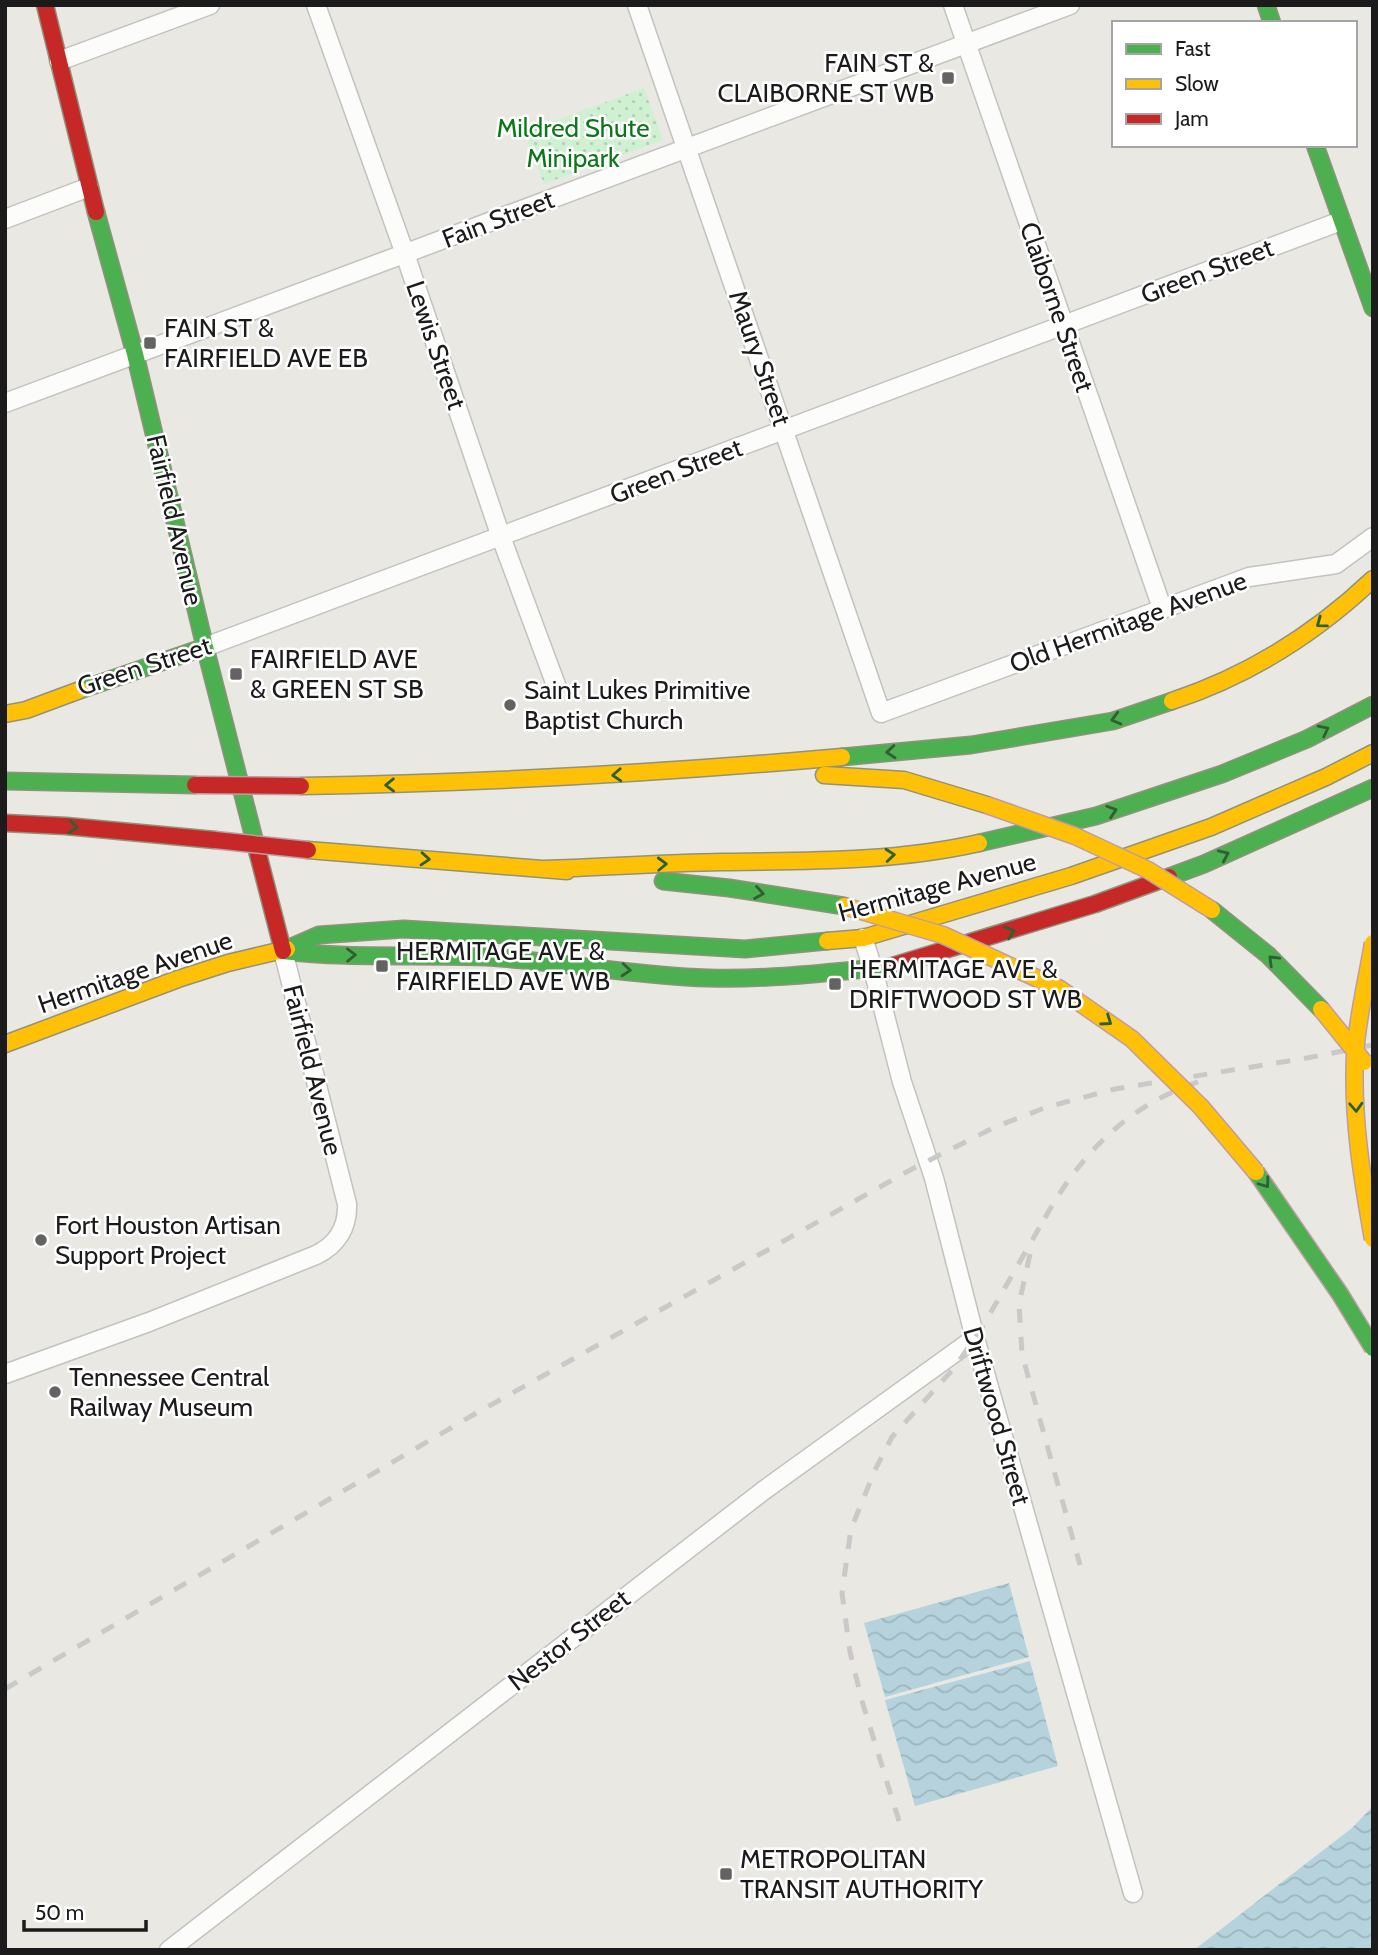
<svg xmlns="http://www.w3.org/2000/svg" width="1378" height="1955" font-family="Cabin,sans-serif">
<defs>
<pattern id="park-dots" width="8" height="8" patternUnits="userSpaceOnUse" patternTransform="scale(1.75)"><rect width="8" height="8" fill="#d0f1d1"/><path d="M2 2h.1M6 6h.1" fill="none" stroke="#b2ceb3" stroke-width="1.8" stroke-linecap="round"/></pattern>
<pattern id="water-waves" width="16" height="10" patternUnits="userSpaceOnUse" patternTransform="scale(1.75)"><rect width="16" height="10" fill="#b6d3dd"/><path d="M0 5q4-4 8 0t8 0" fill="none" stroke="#9cb5bd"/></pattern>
</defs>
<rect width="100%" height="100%" fill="#eae8e3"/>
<path fill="url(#park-dots)" d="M 644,88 L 663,140 L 544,184 L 524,132 Z"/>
<path fill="url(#water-waves)" d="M 1009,1583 L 1029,1657 L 885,1697 L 864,1623 Z
M 1030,1661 L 1058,1766 L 915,1806 L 885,1700 Z
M 1373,1806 L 1373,1950 L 1194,1950 L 1352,1828 Z"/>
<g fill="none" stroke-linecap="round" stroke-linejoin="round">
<defs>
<path id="street" d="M 316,5 L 405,254 L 501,537 L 556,685
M 637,5 L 881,713 L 1249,577 L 1336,564 L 1373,537
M 953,5 L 1162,608
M 59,61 L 210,5
M 5,219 L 89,187
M 5,403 L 1070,5
M 205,647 L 1341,221
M 863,938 L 873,969 L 902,1082 L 934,1178 L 975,1338 L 1133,1893
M 5,1374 L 149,1322 L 316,1255 C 337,1245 348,1227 347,1204 L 283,951
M 169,1950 L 763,1491 L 975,1338"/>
<path id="fast" d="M 1266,5 L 1272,23
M 1315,145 L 1373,308
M 96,212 L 135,354 L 205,647
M 80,690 L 205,647 L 258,854
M 842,757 L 971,745 L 1113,721 L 1172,701
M 5,781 L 195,785
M 979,843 L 1096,816 L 1222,774 L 1307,739 L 1373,705
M 1169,877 L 1204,864 L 1373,788
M 663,881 L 729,888 L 844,906
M 1212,910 L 1268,955 L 1321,1009
M 287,949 L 319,935 L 404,929 L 745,949 L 827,941
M 283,951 C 350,959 418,954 485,957 C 560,961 634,976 708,978 C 768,980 829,972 889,967"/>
<path id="slow" d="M 1172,701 C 1248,676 1315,634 1373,579
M 5,714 L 26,710 L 80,690
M 824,775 L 904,780 L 987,805
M 301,786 C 482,783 662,773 842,757
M 308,850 L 567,871
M 545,869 C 604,867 663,863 722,862 C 808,861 895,862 979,843
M 827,941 L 863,938 L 1071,876 L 1211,827 L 1326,777 L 1373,753
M 5,1044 L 178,979 L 228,963 L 287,949"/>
<path id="jam" d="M 45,5 L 96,212
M 5,823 L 66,826 L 215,840
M 258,854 L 283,951
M 889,967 L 1095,904 L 1169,877"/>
</defs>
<use href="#street" stroke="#c2c2bf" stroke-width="21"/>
<use href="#fast" stroke="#90927c" stroke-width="19"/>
<use href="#slow" stroke="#90927c" stroke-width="19"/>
<use href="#jam" stroke="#90927c" stroke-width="19"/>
<use href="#street" stroke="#fcfcfb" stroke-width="18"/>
<use href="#fast" stroke="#4caf50" stroke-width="16"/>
<use href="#slow" stroke="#ffc107" stroke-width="16"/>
<use href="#jam" stroke="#c62828" stroke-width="16"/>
<path stroke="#c9c9c8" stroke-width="5" stroke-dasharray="14 14" stroke-linecap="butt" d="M 1045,1218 C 1081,1153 1129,1104 1201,1081
M 1030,1254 L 1019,1304 L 1022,1354 L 1080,1565
M 5,1689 L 473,1415 L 912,1169 L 995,1127 L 1047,1107 L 1115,1089 L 1307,1058 L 1373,1045
M 899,1821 L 862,1701 L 850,1652 L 842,1593 L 851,1529 L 875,1470 L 892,1437 L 955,1367 L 983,1326 L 1050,1209"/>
<defs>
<path id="fast-bridge" d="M 1256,1172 L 1340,1294 L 1373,1348"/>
<path id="slow-bridge" d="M 987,805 L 1075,836 L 1148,870 L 1212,910
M 844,906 L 943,935 L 1060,989 L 1132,1039 L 1201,1107 L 1256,1172
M 1373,943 C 1367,980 1357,1018 1355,1056 C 1352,1117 1362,1178 1373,1239
M 1321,1009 L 1364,1062"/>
<path id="jam-bridge" d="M 195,785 L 301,786
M 215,840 L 308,850"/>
</defs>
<use href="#fast-bridge" stroke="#bf9ca3" stroke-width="19" stroke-linecap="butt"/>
<use href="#slow-bridge" stroke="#bf9ca3" stroke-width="19" stroke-linecap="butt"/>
<use href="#jam-bridge" stroke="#bf9ca3" stroke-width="19" stroke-linecap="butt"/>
<use href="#fast-bridge" stroke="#4caf50" stroke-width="16"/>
<use href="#slow-bridge" stroke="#ffc107" stroke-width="16"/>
<use href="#jam-bridge" stroke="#c62828" stroke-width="16"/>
</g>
<defs><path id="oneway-chevron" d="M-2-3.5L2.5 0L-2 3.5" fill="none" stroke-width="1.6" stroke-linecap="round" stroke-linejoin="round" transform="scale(1.75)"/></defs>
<g stroke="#315e33">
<use href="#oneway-chevron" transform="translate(1321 623) rotate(144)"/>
<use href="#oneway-chevron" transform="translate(1116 719) rotate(165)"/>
<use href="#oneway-chevron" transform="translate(1324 730) rotate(-27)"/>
<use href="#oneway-chevron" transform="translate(891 752) rotate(175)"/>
<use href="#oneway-chevron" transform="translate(617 775) rotate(177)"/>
<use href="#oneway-chevron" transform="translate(390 785) rotate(179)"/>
<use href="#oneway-chevron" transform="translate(1112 811) rotate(-18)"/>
<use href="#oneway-chevron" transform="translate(73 827) rotate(5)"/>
<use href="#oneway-chevron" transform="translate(890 855) rotate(-5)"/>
<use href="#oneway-chevron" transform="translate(1224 855) rotate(-24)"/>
<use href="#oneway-chevron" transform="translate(425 859) rotate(4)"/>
<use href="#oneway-chevron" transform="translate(662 864) rotate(-2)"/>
<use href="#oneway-chevron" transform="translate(759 893) rotate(9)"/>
<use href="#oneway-chevron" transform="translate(1010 932) rotate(-18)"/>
<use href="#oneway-chevron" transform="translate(351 955) rotate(-1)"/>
<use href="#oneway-chevron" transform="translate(1273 960) rotate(-136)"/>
<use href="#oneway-chevron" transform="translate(626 970) rotate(5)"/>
<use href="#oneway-chevron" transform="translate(1107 1021) rotate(35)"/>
<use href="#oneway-chevron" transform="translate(1356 1107) rotate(87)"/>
<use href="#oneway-chevron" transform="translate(1265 1183) rotate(54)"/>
</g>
<g fill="#636361" stroke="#fff" stroke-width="2.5">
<rect x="941" y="71" width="14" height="14" rx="3.5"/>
<rect x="143" y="336" width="14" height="14" rx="3.5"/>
<rect x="229" y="667" width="14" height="14" rx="3.5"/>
<circle cx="510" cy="705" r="7"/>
<rect x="375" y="959" width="14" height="14" rx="3.5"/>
<rect x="828" y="977" width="14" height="14" rx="3.5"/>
<circle cx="41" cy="1240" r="7"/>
<circle cx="55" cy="1392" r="7"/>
<rect x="719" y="1867" width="14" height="14" rx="3.5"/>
</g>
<g text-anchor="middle" stroke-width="5" stroke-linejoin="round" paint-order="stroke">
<g font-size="26" fill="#1b1b1b" stroke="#fff" text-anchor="start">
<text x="934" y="72" text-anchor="end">FAIN ST &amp;<tspan x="934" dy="30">CLAIBORNE ST WB</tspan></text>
<text x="164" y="337">FAIN ST &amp;<tspan x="164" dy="30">FAIRFIELD AVE EB</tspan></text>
<text x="250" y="668">FAIRFIELD AVE<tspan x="250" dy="30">&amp; GREEN ST SB</tspan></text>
<text x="524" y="699">Saint Lukes Primitive<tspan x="524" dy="30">Baptist Church</tspan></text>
<text x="396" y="960">HERMITAGE AVE &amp;<tspan x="396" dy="30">FAIRFIELD AVE WB</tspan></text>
<text x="849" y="978">HERMITAGE AVE &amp;<tspan x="849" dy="30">DRIFTWOOD ST WB</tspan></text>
<text x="55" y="1234">Fort Houston Artisan<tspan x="55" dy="30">Support Project</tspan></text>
<text x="69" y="1386">Tennessee Central<tspan x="69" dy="30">Railway Museum</tspan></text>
<text x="740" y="1868">METROPOLITAN<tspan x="740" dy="30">TRANSIT AUTHORITY</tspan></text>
</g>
<g font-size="26" fill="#0b771a" stroke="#fff">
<text x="573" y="137">Mildred Shute<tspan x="573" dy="30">Minipark</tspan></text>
</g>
<g font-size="26" fill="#1b1b1b" stroke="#fff">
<text transform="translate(498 219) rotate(-21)" y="9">Fain Street</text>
<text transform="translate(1207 271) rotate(-21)" y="9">Green Street</text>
<text transform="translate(1057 307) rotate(71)" y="9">Claiborne Street</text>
<text transform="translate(436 345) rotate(71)" y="9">Lewis Street</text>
<text transform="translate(760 358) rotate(71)" y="9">Maury Street</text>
<text transform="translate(676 471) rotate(-21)" y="9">Green Street</text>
<text transform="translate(175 520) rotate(77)" y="9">Fairfield Avenue</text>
<text transform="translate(1128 622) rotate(-20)" y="9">Old Hermitage Avenue</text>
<text transform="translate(144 666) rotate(-18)" y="9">Green Street</text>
<text transform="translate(937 887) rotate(-15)" y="9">Hermitage Avenue</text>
<text transform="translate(135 972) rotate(-19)" y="9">Hermitage Avenue</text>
<text transform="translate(313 1070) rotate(76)" y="9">Fairfield Avenue</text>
<text transform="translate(997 1416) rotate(74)" y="9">Driftwood Street</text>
<text transform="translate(569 1640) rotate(-38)" y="9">Nestor Street</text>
</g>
</g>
<rect width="1378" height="1955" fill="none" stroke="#1b1b1b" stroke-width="14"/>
<rect x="1112" y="21" width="245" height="126" fill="#ffffff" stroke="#a4a4a4" stroke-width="2"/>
<rect x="1126" y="44" width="35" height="10" fill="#4caf50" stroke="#a4a4a4" stroke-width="2"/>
<text x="1175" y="56" font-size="21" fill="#1b1b1b">Fast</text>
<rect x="1126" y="79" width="35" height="10" fill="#ffc107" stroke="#a4a4a4" stroke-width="2"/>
<text x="1175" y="91" font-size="21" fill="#1b1b1b">Slow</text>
<rect x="1126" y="114" width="35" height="10" fill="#c62828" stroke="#a4a4a4" stroke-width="2"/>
<text x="1175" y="126" font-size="21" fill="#1b1b1b">Jam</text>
<path d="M24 1920v10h122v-10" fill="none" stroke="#1b1b1b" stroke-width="3.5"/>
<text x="35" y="1920" font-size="21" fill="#1b1b1b" stroke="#ffffff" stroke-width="5" paint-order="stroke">50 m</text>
</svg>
